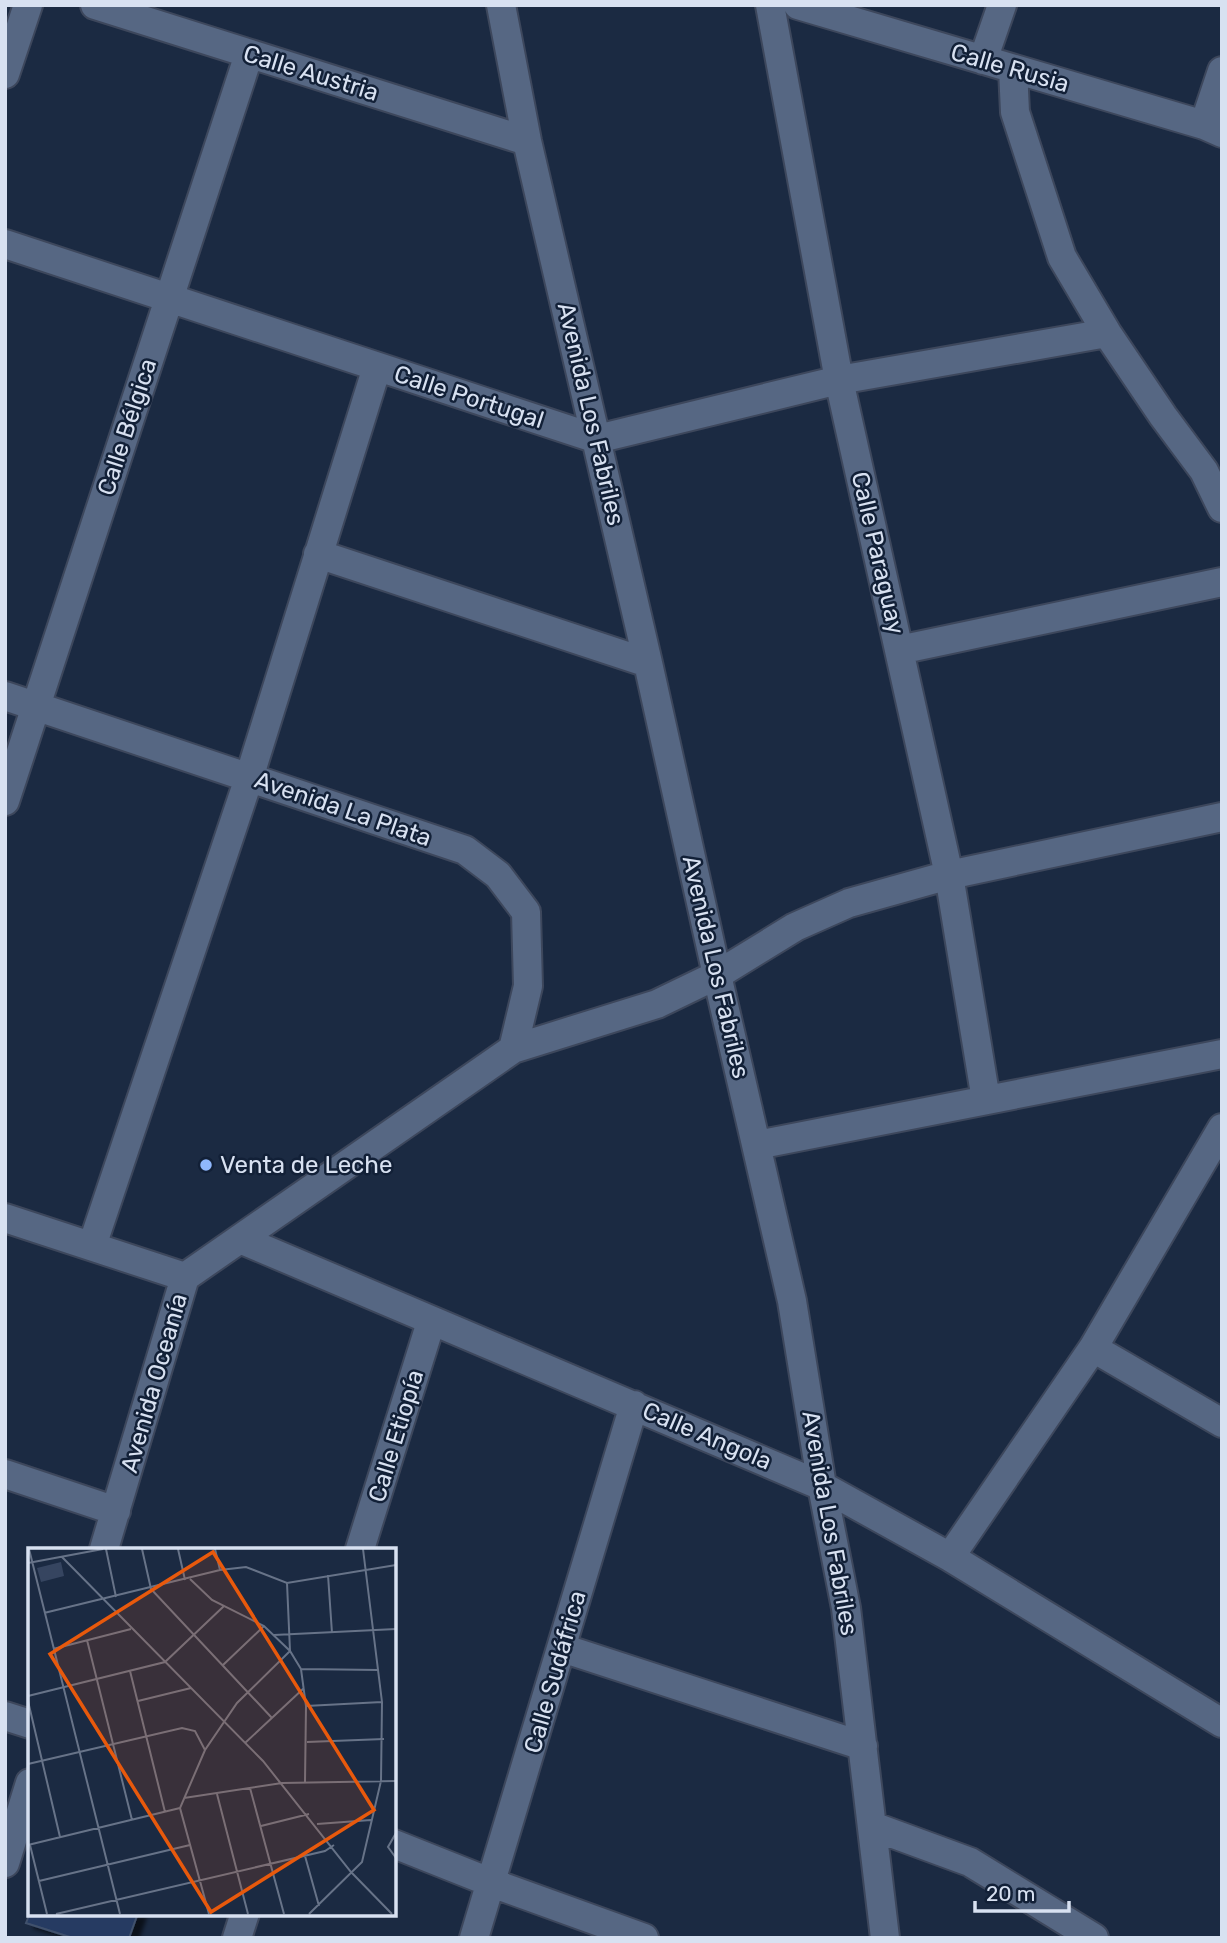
<svg xmlns="http://www.w3.org/2000/svg" width="1227" height="1943" font-family="Rubik,sans-serif">
<defs>
<filter id="shadow"><feDropShadow dx="8" dy="4.5" stdDeviation="2" flood-color="#0009"/></filter>
</defs>
<rect width="100%" height="100%" fill="#1b2a42"/>
<path fill="#253b62" stroke="#41516c" stroke-width="2" filter="url(#shadow)" d="M 30,1913 L 138,1913 L 129,1938 L 73,1938 L 26,1923 Z"/>
<g fill="none" stroke-linecap="round" stroke-linejoin="round">
<defs>
<path id="street" d="M 95,5 L 527,141
M 501,5 L 527,141 L 648,663 L 717,975 L 792,1301 L 822,1486 L 846,1608 L 885,1938
M 770,5 L 839,380 L 949,875 L 986,1100
M 798,5 L 1204,125 L 1222,133
M 983,60 L 1002,5
M 1013,69 L 1015,112 L 1062,257 L 1107,333 L 1163,416 L 1204,471 L 1222,508
M 5,74 L 28,5
M 1204,125 L 1222,71
M 5,244 L 597,439 L 839,380 L 1107,333
M 318,554 L 648,663
M 899,650 L 1222,582
M 5,696 L 465,850 L 498,875 L 526,912 L 528,986 L 513,1049
M 5,801 L 249,54
M 757,1145 L 1222,1054
M 5,1218 L 185,1277
M 240,1239 L 822,1486 L 950,1557 L 1222,1723
M 92,1246 L 249,778 L 377,367
M 1093,1348 L 1222,1423
M 5,1474 L 116,1511
M 104,1549 L 185,1277 L 513,1049 L 657,1004 L 717,975 L 795,927 L 849,903 L 949,875 L 1222,817
M 360,1549 L 431,1322
M 950,1557 L 1093,1348 L 1222,1128
M 562,1648 L 863,1746
M 5,1716 L 30,1724
M 872,1826 L 970,1862 L 1094,1938
M 394,1844 L 492,1883 L 644,1938
M 5,1863 L 30,1783
M 237,1938 L 245,1913
M 474,1938 L 634,1405"/>
</defs>
<use href="#street" stroke="#3d475c" stroke-width="32"/>
<use href="#street" stroke="#566783" stroke-width="28"/>
</g>
<circle fill="#90b8fd" stroke="#122037" stroke-width="2.5" cx="206" cy="1165" r="7"/>
<g text-anchor="middle" stroke-width="5" stroke-linejoin="round" paint-order="stroke">
<g font-size="24" fill="#d8e1f1" stroke="#122037">
<text transform="translate(1010 68) rotate(16)" y="8">Calle Rusia</text>
<text transform="translate(311 73) rotate(17)" y="8">Calle Austria</text>
<text transform="translate(469 397) rotate(18)" y="8">Calle Portugal</text>
<text transform="translate(591 414) rotate(77)" y="8">Avenida Los Fabriles</text>
<text transform="translate(127 427) rotate(-72)" y="8">Calle Bélgica</text>
<text transform="translate(878 553) rotate(77)" y="8">Calle Paraguay</text>
<text transform="translate(343 809) rotate(19)" y="8">Avenida La Plata</text>
<text transform="translate(716 967) rotate(77)" y="8">Avenida Los Fabriles</text>
<text transform="translate(154 1383) rotate(-74)" y="8">Avenida Oceanía</text>
<text transform="translate(396 1436) rotate(-73)" y="8">Calle Etiopía</text>
<text transform="translate(707 1436) rotate(23)" y="8">Calle Angola</text>
<text transform="translate(830 1523) rotate(80)" y="8">Avenida Los Fabriles</text>
<text transform="translate(555 1672) rotate(-74)" y="8">Calle Sudáfrica</text>
</g>
<g font-size="24" fill="#d8e1f1" stroke="#122037" text-anchor="start">
<text x="220" y="1173">Venta de Leche</text>
</g>
</g>
<g transform="translate(28 1548)">
<rect width="368" height="368" fill="#1b2a42"/>
<path d="M 33,14 L 36,28 L 13,34 L 9,20 Z" fill="#364560"/>
<path fill="none" stroke="#677388" stroke-width="2" d="M 1,1 L 92,366M 78,1 L 88,49M 114,1 L 123,41 L 244,170M 150,1 L 157,32M 187,1 L 192,22M 34,9 L 235,213 L 323,324 L 364,366M 0,15 L 75,1M 300,27 L 304,85M 162,31 L 184,52 L 236,78 L 262,103 L 273,121 L 278,158 L 277,234M 259,35 L 262,103M 16,65 L 192,22 L 218,19 L 259,35 L 368,17M 246,87 L 368,81M 59,92 L 104,272M 25,101 L 103,81M 195,117 L 236,78M 273,121 L 350,122M 102,123 L 137,264M 0,148 L 137,114 L 196,58M 0,153 L 32,289M 110,153 L 163,140M 278,158 L 354,154M 279,194 L 356,191M 217,195 L 276,140M 0,216 L 154,180 L 167,183 L 177,202M 222,240 L 256,366M 189,246 L 220,366M 156,250 L 254,235 L 368,233M 289,276 L 343,272M 233,278 L 281,266M 368,285 L 360,299 L 368,310M 0,297 L 152,260M 2,297 L 19,366M 277,308 L 291,358M 11,333 L 162,297M 28,366 L 297,303 L 306,297M 181,366 L 152,260 L 177,202 L 209,155 L 262,103M 281,366 L 334,314 L 353,233 L 354,154 L 335,1"/>
<path fill="#e8590c" fill-opacity="0.15" stroke="#e8590c" stroke-width="3.5" d="M 185,4 L 346,262 L 183,364 L 22,106 Z"/>
<rect width="368" height="368" fill="none" stroke="#d8e1f1" stroke-width="3.5"/>
</g>
<rect width="1227" height="1943" fill="none" stroke="#d8e1f1" stroke-width="14"/>
<path d="M975 1901v10h94v-10" fill="none" stroke="#d8e1f1" stroke-width="3.5"/>
<text x="986" y="1901" font-size="21" fill="#d8e1f1" stroke="#122037" stroke-width="5" paint-order="stroke">20 m</text>
</svg>
